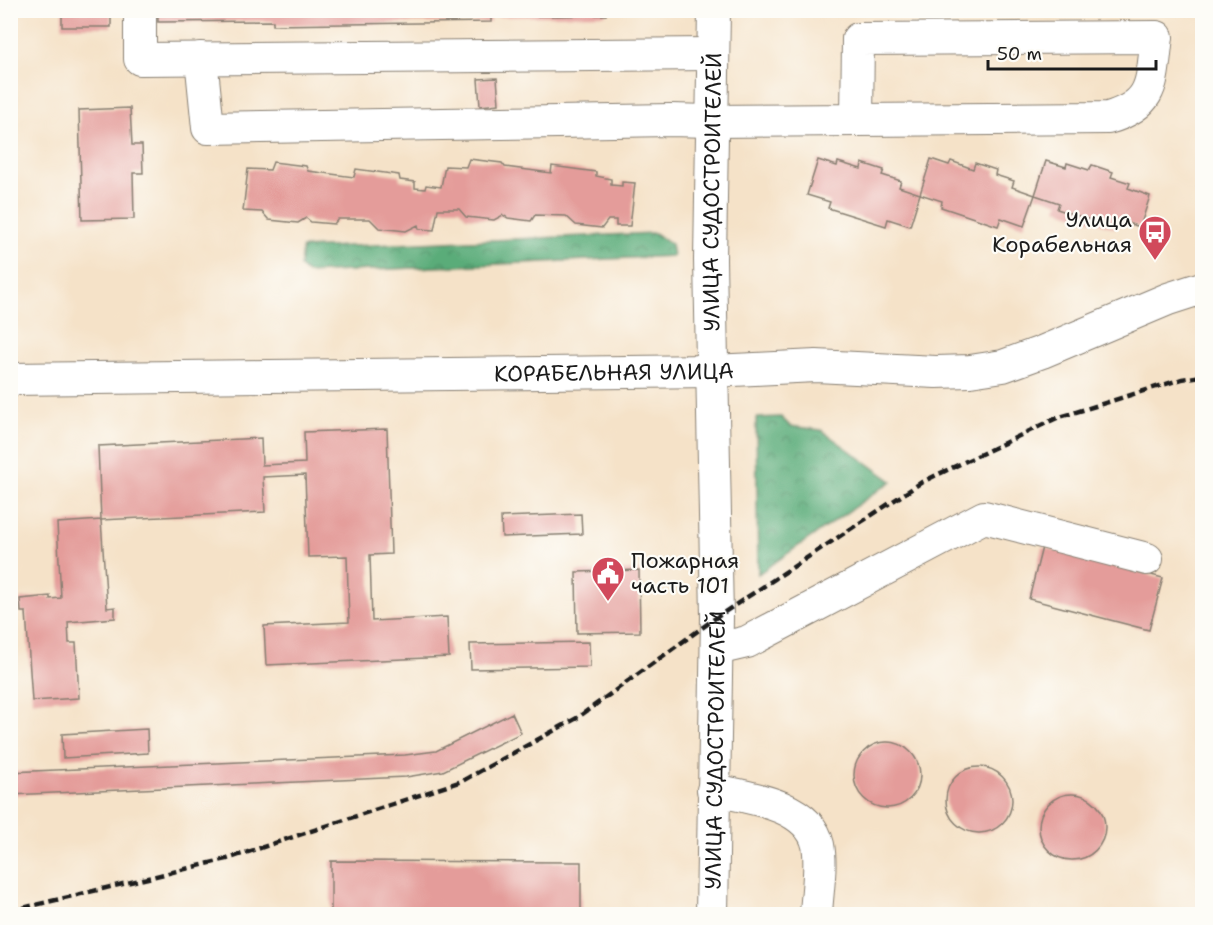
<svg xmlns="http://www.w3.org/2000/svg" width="1213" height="925" font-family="'Shantell Sans',sans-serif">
<defs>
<pattern id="forest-crowns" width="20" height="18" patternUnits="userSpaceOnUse" patternTransform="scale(1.5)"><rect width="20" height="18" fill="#5aac79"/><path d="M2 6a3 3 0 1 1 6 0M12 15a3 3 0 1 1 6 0" fill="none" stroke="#4a8b62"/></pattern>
</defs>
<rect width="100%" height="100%" fill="#fdfcf7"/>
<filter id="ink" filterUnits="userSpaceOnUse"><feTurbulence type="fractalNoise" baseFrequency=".0167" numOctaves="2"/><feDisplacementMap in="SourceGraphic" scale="12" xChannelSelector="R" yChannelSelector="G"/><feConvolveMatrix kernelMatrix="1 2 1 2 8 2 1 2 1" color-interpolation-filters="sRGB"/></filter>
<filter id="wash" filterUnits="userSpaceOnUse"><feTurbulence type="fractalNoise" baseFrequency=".008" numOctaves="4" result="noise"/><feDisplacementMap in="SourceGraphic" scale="24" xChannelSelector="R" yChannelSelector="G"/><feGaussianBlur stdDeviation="1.35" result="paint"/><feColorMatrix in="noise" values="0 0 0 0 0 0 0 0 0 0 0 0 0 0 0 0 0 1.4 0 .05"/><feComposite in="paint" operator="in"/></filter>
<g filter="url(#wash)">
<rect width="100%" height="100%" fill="#f5e2c8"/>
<path fill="url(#forest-crowns)" stroke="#3b644a" stroke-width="1.5" d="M 654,233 L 671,244 L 673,256 L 307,273 L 300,267 L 302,248 Z
M 781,417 L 790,426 L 821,430 L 892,481 L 758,574 L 756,418 Z"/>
<g id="blocks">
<path fill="#e49c9a" d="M 62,10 L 111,10 L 111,27 L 62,27 Z
M 158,10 L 606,10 L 606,15 L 491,17 L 491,22 L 273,25 L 273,21 L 158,22 Z
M 497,78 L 499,104 L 480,106 L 478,79 Z
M 130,108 L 132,145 L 142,145 L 143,173 L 133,173 L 134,219 L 82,220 L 79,110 Z
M 469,159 L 502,163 L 505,167 L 551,173 L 552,166 L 596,172 L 596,176 L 611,179 L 611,185 L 622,186 L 622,182 L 635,183 L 630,226 L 616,226 L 616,220 L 608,220 L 602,228 L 576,225 L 566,216 L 535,215 L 531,221 L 508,218 L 503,215 L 494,220 L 466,217 L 459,209 L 438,209 L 434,230 L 419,229 L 418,225 L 406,231 L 379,228 L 370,219 L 338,219 L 334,224 L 311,222 L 306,218 L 298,223 L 269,220 L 262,212 L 243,211 L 248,169 L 270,170 L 273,162 L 306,166 L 308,171 L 354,177 L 356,169 L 399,175 L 400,180 L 415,182 L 415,188 L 425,189 L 426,185 L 441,187 L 445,166 L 466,167 Z
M 931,159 L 949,165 L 951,161 L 973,169 L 975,163 L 996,170 L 995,175 L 1014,181 L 1012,187 L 1035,195 L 1046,161 L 1066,167 L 1067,163 L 1089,170 L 1092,165 L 1113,172 L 1111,177 L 1130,183 L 1128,188 L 1150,196 L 1140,227 L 1118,220 L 1115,228 L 1057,209 L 1059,203 L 1035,195 L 1024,226 L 1001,218 L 998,226 L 941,207 L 942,201 L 920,194 Z
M 818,160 L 837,166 L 838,162 L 861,169 L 862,163 L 884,170 L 882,175 L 901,181 L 899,187 L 920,194 L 910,226 L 888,219 L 886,226 L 828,208 L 830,202 L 807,195 Z
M 387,429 L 391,554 L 370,555 L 372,621 L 447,617 L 449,657 L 266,665 L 264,626 L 349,622 L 347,556 L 308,557 L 305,475 L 263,477 L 265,512 L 101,520 L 98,446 L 261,438 L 262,465 L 305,463 L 304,432 Z
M 581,514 L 582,534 L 502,537 L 501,517 Z
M 101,520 L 107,608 L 115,607 L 115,618 L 68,622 L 69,643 L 76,643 L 79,698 L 32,701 L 26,612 L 21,612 L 20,599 L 50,596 L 50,599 L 61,598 L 57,523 Z
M 1042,547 L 1163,578 L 1149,630 L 1029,599 Z
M 639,570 L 640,632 L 577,633 L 576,572 Z
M 589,642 L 590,667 L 471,669 L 470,644 Z
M 512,713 L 521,733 L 443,771 L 406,777 L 10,795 L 10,772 L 405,755 L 436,751 Z
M 147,729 L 148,753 L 63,758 L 62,734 Z
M854 775a33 33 0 1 1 66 0a33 33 0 1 1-66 0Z
M946 800a33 33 0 1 1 66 0a33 33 0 1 1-66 0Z
M1039 827a33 33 0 1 1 66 0a33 33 0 1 1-66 0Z
M 331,861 L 581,862 L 581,914 L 331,914 Z"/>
</g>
</g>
<g filter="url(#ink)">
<use href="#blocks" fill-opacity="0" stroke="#887f72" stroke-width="1.5"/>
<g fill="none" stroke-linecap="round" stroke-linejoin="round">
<defs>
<g id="minor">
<path d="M 140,10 L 140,59 L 713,54"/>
<path d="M 201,58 L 208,128 L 670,120 L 711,121 L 1108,118 C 1156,104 1151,81 1157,37 L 858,39 L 857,120"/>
<path id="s1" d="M 10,379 L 712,371 L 816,366 L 936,372 L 970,371 L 1003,366 L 1042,352 L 1168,299 L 1202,288"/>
<path d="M 717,649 L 747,642 L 984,517 L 1147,559"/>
<path d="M 713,790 C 747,797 809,804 818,845 C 822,866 817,893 816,914"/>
<path id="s2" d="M 712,914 L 717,617 L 710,260 L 714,10"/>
</g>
</defs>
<use href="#minor" stroke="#887f72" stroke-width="34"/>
<use href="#minor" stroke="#fff" stroke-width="32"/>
<path stroke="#1c1c1c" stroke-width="4.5" stroke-dasharray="9 4.5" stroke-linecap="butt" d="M 10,911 L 227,859 L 462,781 L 577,718 L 717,617 L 922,482 L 1057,418 L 1182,379 L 1202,376"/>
</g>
</g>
<defs>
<symbol id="bus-pin" viewBox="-11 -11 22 30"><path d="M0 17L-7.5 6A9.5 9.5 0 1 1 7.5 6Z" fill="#d1495b" stroke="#fdfcf7"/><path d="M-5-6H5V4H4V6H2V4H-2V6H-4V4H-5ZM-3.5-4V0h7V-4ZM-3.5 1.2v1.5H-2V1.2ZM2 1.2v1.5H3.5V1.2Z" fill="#fff"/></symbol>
<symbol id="civic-pin" viewBox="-11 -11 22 30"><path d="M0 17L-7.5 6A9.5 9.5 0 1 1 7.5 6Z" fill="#d1495b" stroke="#fdfcf7"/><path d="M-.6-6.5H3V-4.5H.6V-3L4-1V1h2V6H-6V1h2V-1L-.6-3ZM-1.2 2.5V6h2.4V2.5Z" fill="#fff"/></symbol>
</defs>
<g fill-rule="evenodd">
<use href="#bus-pin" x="1136" y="213" width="38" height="52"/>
<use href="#civic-pin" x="589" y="554" width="38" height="52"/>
</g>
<g text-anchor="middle" stroke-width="4.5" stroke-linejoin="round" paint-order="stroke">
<g font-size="22" fill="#1c1c1c" stroke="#fdfcf7">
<text dy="8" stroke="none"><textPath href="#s2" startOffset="722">УЛИЦА СУДОСТРОИТЕЛЕЙ</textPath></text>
<text dy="8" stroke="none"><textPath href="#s1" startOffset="604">КОРАБЕЛЬНАЯ УЛИЦА</textPath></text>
<text dy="8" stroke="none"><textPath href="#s2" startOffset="164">УЛИЦА СУДОСТРОИТЕЛЕЙ</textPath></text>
</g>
<g font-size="22" fill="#1c1c1c" stroke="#fdfcf7" text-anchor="end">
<text x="1132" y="227">Улица<tspan x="1132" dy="25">Корабельная</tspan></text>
<text x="631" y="568" text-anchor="start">Пожарная<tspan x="631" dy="25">часть 101</tspan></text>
</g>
</g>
<rect width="1213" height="925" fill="none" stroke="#fdfcf7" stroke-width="36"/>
<path d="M988 60v9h168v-9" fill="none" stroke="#1c1c1c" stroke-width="3"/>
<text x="997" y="60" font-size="18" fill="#1c1c1c" stroke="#fdfcf7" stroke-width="4.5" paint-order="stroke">50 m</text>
</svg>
